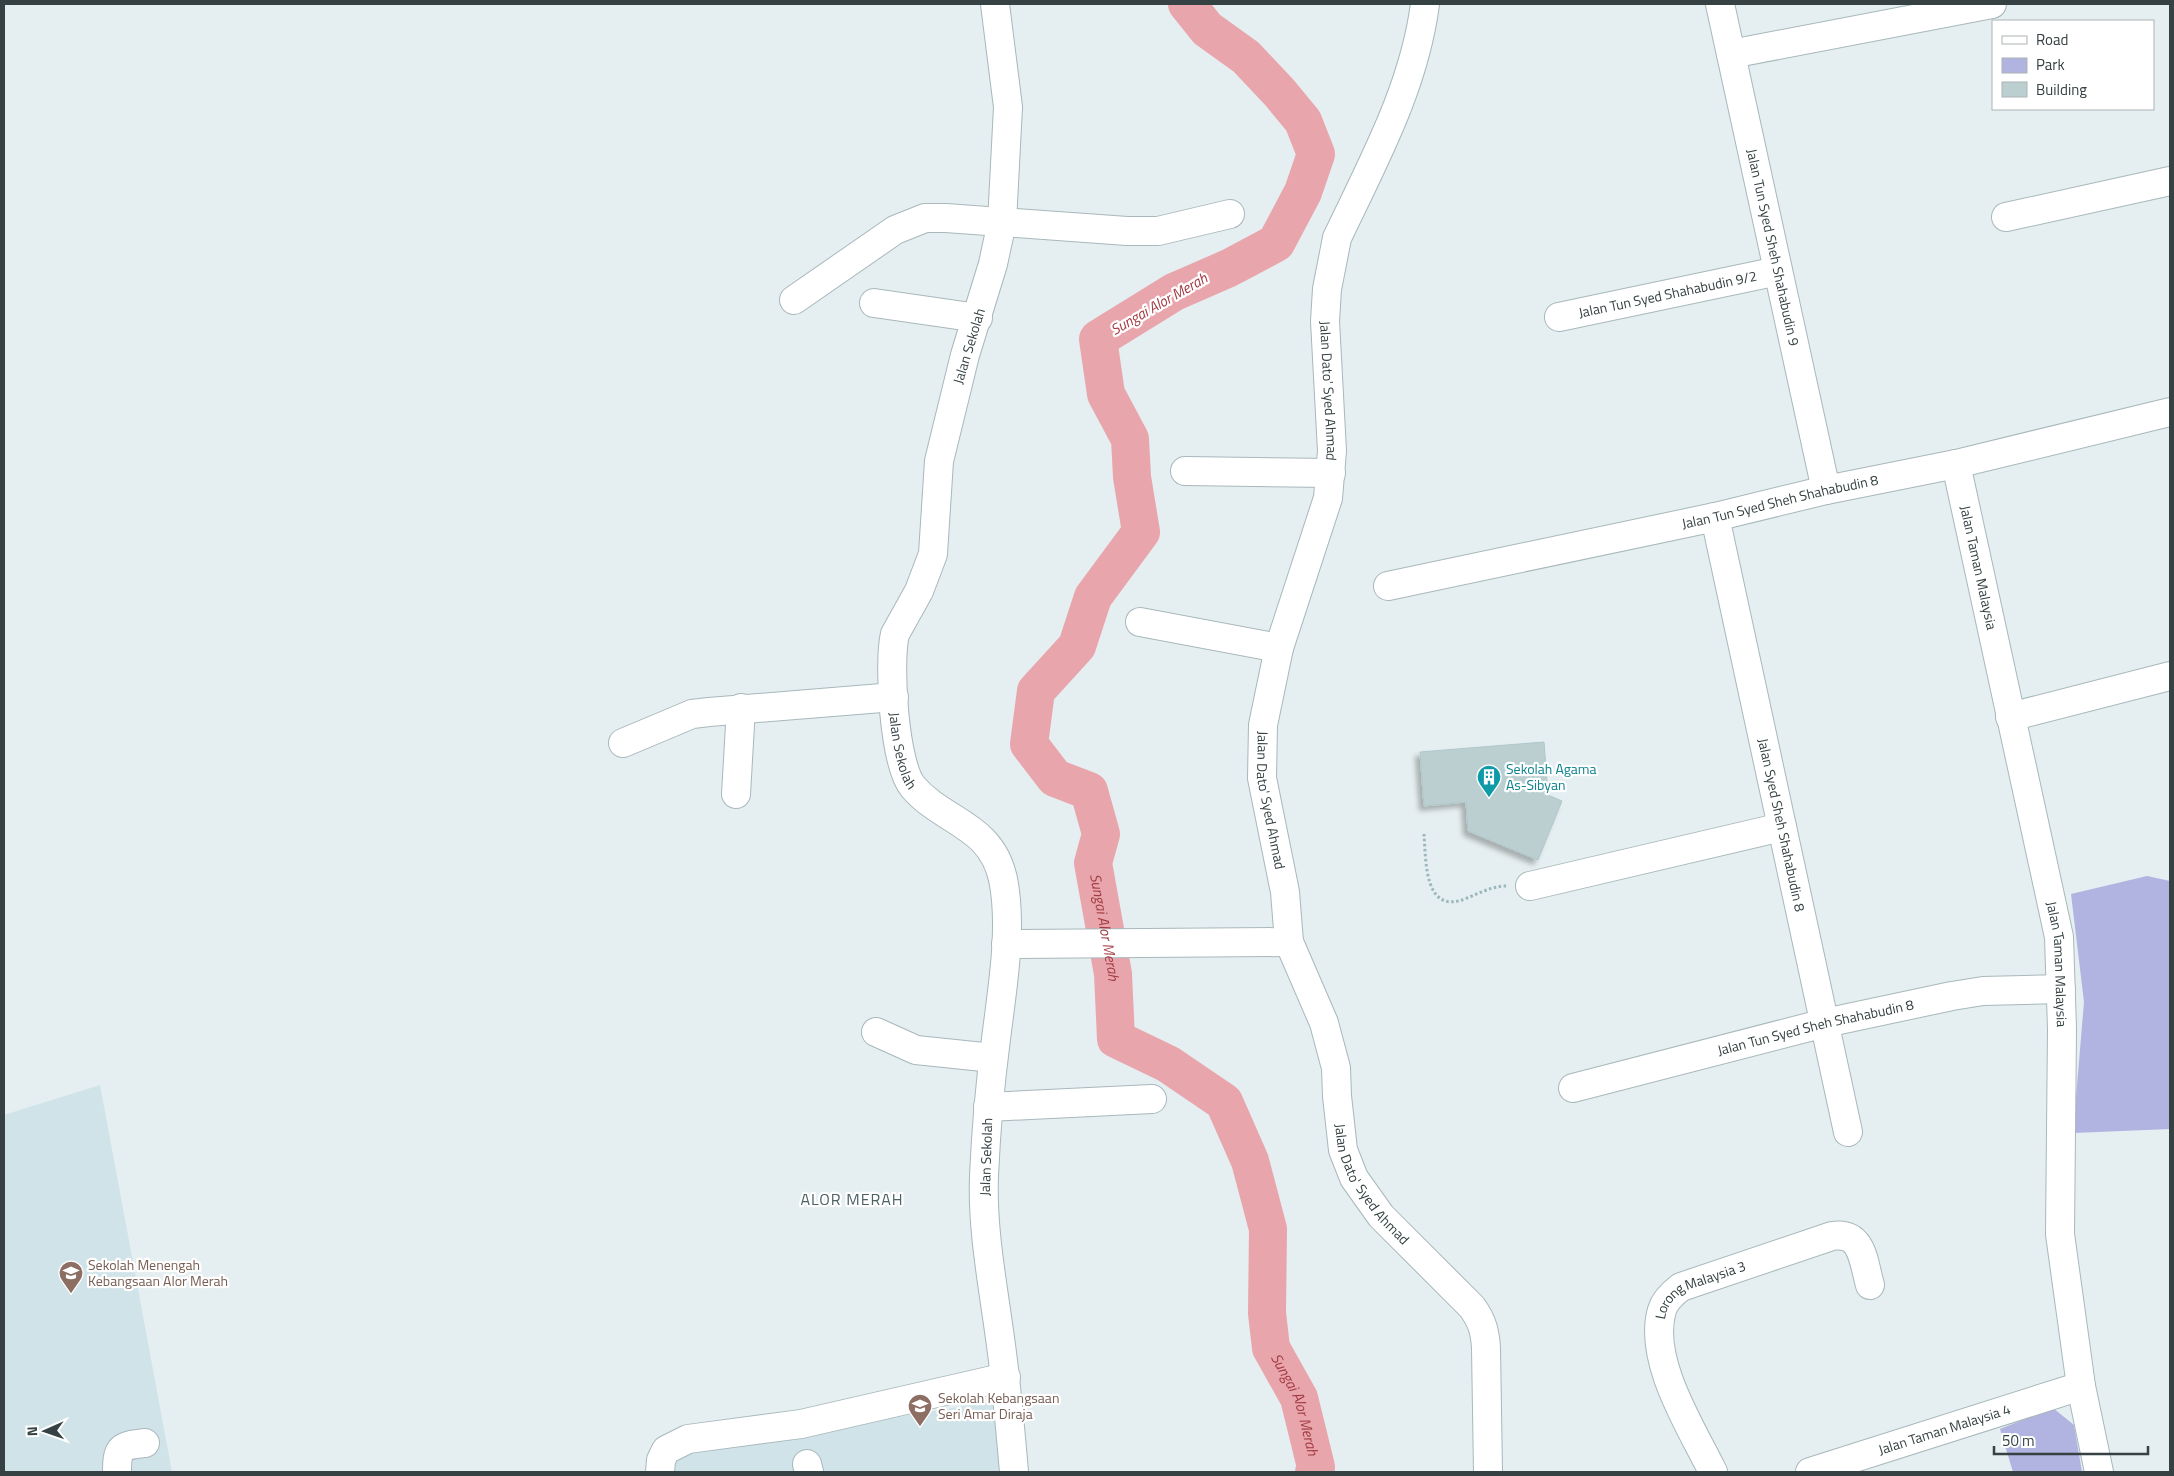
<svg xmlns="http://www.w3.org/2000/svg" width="2174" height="1476" font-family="'Titillium Web',sans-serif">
<defs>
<filter id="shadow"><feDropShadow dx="-4.5" dy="4.5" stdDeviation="2.5" flood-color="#0004"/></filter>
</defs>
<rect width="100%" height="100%" fill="#e5eef0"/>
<path fill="#d0e3e8" d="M 100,1085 L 172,1472 L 4,1472 L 4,1115 Z
M 1003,1400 L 1014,1472 L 666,1472 L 663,1454 Z"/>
<path fill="#b1b3e1" d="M 2147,876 L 2170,881 L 2170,1129 L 2073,1133 L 2084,1002 L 2071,894 Z
M 2053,1408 L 2074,1425 L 2082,1472 L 2013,1472 L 2000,1429 Z"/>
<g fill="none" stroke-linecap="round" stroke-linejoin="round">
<path stroke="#e8a6ac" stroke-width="38" id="s1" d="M 1187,4 L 1207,29 L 1246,57 L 1279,92 L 1303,121 L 1316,154 L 1303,192 L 1276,243 L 1229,268 L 1174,292 L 1098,339 L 1106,394 L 1130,439 L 1132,477 L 1141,532 L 1093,597 L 1077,646 L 1036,691 L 1029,744 L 1055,778 L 1089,791 L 1101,834 L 1093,863 L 1113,974 L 1116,1039 L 1168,1064 L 1224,1102 L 1250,1161 L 1268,1229 L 1267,1313 L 1271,1348 L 1299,1398 L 1316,1467 L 1314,1472"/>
</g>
<path fill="#bbcfd1" stroke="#afc8cb" filter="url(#shadow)" d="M 1544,742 L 1548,795 L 1562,801 L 1538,860 L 1468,831 L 1466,802 L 1424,806 L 1420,752 Z"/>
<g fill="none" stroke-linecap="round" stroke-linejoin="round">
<defs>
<g id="minor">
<path id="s2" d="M 995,4 L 1008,107 L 1002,222 L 993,264 L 965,355 L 939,461 L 933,554 L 919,591 L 895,634 C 888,662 894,765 913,787 C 944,823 991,824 1003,879 C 1013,928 1002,990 996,1039 C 990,1084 986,1130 984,1176 C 982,1228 992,1280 999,1331 C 1006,1378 1010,1425 1014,1472"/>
<path id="s3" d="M 1425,4 C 1414,88 1373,162 1337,238 L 1327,289 L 1325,321 L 1332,451 L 1328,498 L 1279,648 L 1263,725 L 1262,778 L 1285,892 L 1289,942 L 1324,1023 L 1336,1068 L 1337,1096 L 1343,1150 L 1354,1178 L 1381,1216 L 1472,1307 C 1482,1321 1485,1331 1486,1348 L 1488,1472"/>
<path id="s4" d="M 1720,4 L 1826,490"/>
<path d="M 1731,54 L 1992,4"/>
<path d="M 2006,217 L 2170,181"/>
<path d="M 794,300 L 895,230 L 925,218 L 946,218 L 1127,231 L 1158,231 L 1230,214"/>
<path d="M 874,303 L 978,318"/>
<path id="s5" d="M 1559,317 L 1778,271"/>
<path id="s6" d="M 1956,464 L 2059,937 L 2062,1029 L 2060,1234 L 2081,1386 L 2099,1472"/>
<path d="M 1185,471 L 1331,473"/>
<path id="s7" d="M 1715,517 L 1848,1132"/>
<path id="s8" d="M 1388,586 L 1715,517 L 1826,490 L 1956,464 L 2170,412"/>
<path d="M 1140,622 L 1279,648"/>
<path d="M 2010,717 L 2170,676"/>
<path d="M 623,743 L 692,714 L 709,712 L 894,697"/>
<path d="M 736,794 L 741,708"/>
<path d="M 1530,886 L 1782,827"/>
<path d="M 1006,944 L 1289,942"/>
<path d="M 876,1032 L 916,1050 L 993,1058"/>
<path id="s9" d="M 1573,1088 L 1825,1023 L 1952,996 L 1983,991 L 2061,989"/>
<path d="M 988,1107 L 1152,1099"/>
<path d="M 807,1464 L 809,1472"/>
<path d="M 117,1472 C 117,1446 121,1446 145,1443"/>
<path d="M 660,1472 L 661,1460 L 666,1450 L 688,1439 L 801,1424 L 1006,1377"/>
<path id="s10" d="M 1713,1472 C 1692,1429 1647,1360 1662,1310 C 1665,1300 1673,1293 1681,1287 L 1832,1236 C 1863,1231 1863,1261 1870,1285"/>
<path id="s11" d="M 1810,1472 L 2081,1386"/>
</g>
</defs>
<use href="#minor" stroke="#a8b8bb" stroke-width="30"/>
<path stroke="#9bb7bb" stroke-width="3" stroke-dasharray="2.5 2.5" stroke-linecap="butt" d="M 1424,834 C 1426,861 1424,917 1467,898 C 1480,893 1492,886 1507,886"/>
<use href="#minor" stroke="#fff" stroke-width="28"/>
</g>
<defs>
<symbol id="building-pin" viewBox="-11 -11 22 30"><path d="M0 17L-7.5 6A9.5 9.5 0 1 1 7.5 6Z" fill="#0f9aa8" stroke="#fff"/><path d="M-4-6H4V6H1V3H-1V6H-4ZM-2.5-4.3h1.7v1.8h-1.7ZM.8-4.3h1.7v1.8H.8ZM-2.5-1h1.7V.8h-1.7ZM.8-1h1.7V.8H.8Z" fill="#fff"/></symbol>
<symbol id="school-pin" viewBox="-11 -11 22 30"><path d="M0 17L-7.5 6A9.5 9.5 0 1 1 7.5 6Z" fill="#8d6e63" stroke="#fff"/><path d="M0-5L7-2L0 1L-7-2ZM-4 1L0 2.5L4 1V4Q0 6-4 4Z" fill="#fff"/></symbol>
</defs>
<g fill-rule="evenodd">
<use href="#building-pin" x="1475" y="763" width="28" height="38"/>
<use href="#school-pin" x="57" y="1259" width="28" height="38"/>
<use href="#school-pin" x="906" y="1392" width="28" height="38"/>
</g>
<g text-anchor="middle" stroke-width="4.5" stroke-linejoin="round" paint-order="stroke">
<g font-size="14" fill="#354142" stroke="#fff">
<text dy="5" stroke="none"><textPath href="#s4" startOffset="249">Jalan Tun Syed Sheh Shahabudin 9</textPath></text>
<text dy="5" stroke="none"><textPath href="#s5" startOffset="111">Jalan Tun Syed Shahabudin 9/2</textPath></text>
<text transform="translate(969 346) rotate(-73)" y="5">Jalan Sekolah</text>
<text dy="5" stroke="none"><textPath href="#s3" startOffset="405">Jalan Dato' Syed Ahmad</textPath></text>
<text dy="5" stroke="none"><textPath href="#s8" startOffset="401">Jalan Tun Syed Sheh Shahabudin 8</textPath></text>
<text dy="5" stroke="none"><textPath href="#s6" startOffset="106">Jalan Taman Malaysia</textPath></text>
<text dy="5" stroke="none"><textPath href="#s2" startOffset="766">Jalan Sekolah</textPath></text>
<text dy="5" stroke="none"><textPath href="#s3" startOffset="825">Jalan Dato' Syed Ahmad</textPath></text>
<text dy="5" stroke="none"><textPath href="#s7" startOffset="315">Jalan Syed Sheh Shahabudin 8</textPath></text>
<text dy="5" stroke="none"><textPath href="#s6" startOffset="511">Jalan Taman Malaysia</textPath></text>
<text dy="5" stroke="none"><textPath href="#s9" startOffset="250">Jalan Tun Syed Sheh Shahabudin 8</textPath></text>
<text transform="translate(986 1157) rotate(-88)" y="5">Jalan Sekolah</text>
<text dy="5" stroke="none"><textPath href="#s3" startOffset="1229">Jalan Dato' Syed Ahmad</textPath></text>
<text dy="5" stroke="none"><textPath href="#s10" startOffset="218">Lorong Malaysia 3</textPath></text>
<text dy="5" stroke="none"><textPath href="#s11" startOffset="141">Jalan Taman Malaysia 4</textPath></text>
</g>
<g font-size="14" fill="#0d838f" stroke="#fff" text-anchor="start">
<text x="1506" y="774">Sekolah Agama<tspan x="1506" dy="16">As-Sibyan</tspan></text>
</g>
<g font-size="14" fill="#785e54" stroke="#fff" text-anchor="start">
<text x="88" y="1270">Sekolah Menengah<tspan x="88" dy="16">Kebangsaan Alor Merah</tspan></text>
<text x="938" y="1403">Sekolah Kebangsaan<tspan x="938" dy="16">Seri Amar Diraja</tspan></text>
</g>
<g font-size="15" font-style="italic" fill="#a33942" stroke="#fff">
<text transform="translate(1159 304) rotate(-30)" y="5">Sungai Alor Merah</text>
<text dy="5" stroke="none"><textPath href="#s1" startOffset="1168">Sungai Alor Merah</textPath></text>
<text dy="5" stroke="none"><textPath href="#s1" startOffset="1722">Sungai Alor Merah</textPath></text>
</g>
<g font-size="16" letter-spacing="1" fill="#4d6264" stroke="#fff">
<text x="852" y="1205">ALOR MERAH</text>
</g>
</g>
<rect width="2174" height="1476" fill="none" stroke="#354142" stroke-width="10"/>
<rect x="1992" y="20" width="162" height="90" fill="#ffffff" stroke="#aeb3b3"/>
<rect x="2002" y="36" width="25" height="8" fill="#ffffff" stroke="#aeb3b3"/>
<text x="2036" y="45" font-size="15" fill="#354142">Road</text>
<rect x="2002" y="58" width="25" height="15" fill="#b1b3e1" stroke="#aeb3b3"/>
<text x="2036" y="70" font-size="15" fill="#354142">Park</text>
<rect x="2002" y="82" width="25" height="15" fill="#bbcfd1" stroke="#aeb3b3"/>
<text x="2036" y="95" font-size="15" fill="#354142">Building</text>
<g transform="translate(45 1431) rotate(268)" stroke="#ffffff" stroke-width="4" paint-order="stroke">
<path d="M0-4L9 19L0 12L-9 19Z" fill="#354142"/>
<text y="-8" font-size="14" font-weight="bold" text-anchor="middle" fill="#354142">N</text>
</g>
<path d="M1994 1446v8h154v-8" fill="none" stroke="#354142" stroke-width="2.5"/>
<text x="2002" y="1446" font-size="15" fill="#354142" stroke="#ffffff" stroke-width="4" paint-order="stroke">50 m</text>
</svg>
